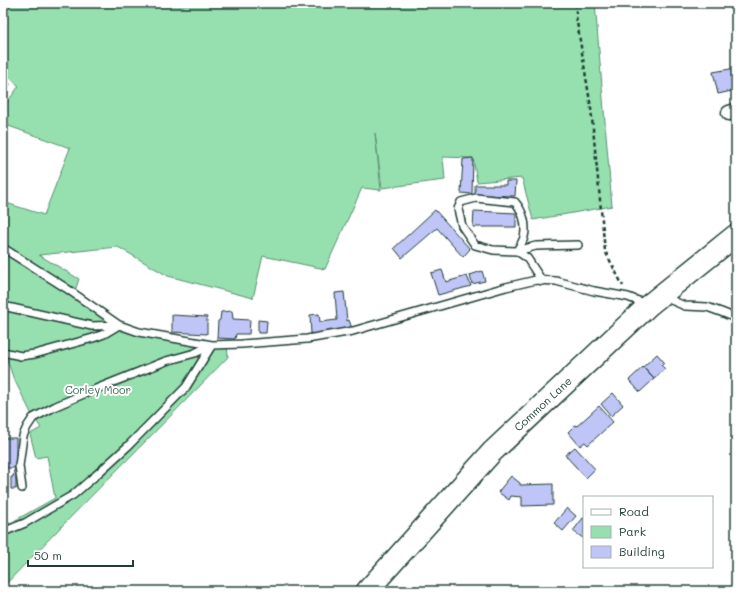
<svg xmlns="http://www.w3.org/2000/svg" width="739" height="594" font-family="Mali,sans-serif">
<rect width="100%" height="100%" fill="#fff"/>
<filter id="ink" filterUnits="userSpaceOnUse"><feTurbulence type="fractalNoise" baseFrequency=".025" numOctaves="2"/><feDisplacementMap in="SourceGraphic" scale="8" xChannelSelector="R" yChannelSelector="G"/><feConvolveMatrix kernelMatrix="1 2 1 2 8 2 1 2 1" color-interpolation-filters="sRGB"/></filter>
<g filter="url(#ink)">
<path fill="#96e0af" stroke="#5a8e72" d="M 3,3 L 595,3 L 612,206 L 533,220 L 522,178 L 477,182 L 473,158 L 443,157 L 445,180 L 382,188 L 375,133 L 381,190 L 362,188 L 325,269 L 263,256 L 253,298 L 168,276 L 118,247 L 39,255 L 79,279 L 75,291 L 111,318 L 130,328 L 227,344 L 228,357 C 154,434 77,509 3,587 L 3,525 L 12,522 L 55,498 L 47,456 L 36,458 L 30,434 L 41,428 L 31,413 L 13,377 L 3,348 L 3,202 L 44,215 L 70,148 L 3,124 L 3,108 L 19,86 L 3,72 Z"/>
<path fill="#c0c5f7" stroke="#1f3d34" d="M 736,68 L 736,90 L 718,94 L 713,72 Z
M 3,78 L 10,84 L 4,92 L 3,92 Z
M 736,120 L 736,138 L 732,121 Z
M 473,158 L 472,194 L 461,193 L 463,159 Z
M 506,181 L 516,181 L 515,196 L 475,195 L 475,185 L 506,185 Z
M 435,210 L 470,249 L 463,257 L 437,228 L 402,258 L 394,248 Z
M 474,211 L 516,213 L 516,227 L 473,227 Z
M 442,270 L 446,282 L 467,276 L 471,286 L 438,295 L 431,273 Z
M 482,271 L 485,281 L 472,284 L 470,275 Z
M 344,292 L 347,321 L 349,320 L 353,331 L 311,334 L 310,315 L 319,314 L 320,322 L 337,320 L 335,293 Z
M 232,311 L 233,319 L 250,320 L 249,334 L 236,334 L 235,339 L 217,338 L 218,321 L 220,320 L 221,312 Z
M 172,315 L 207,317 L 207,334 L 172,332 Z
M 258,320 L 267,321 L 266,333 L 258,333 Z
M 657,354 L 664,362 L 661,365 L 665,369 L 654,379 L 643,367 Z
M 643,367 L 654,379 L 640,392 L 629,380 Z
M 613,393 L 623,405 L 611,416 L 601,404 Z
M 599,406 L 613,422 L 588,445 L 585,442 L 580,446 L 568,432 L 575,425 L 577,426 Z
M 3,438 L 16,438 L 16,468 L 3,468 Z
M 575,447 L 595,469 L 586,478 L 565,455 Z
M 14,470 L 16,470 L 16,489 L 11,489 L 11,477 L 13,477 Z
M 511,476 L 520,483 L 520,485 L 553,484 L 553,505 L 522,506 L 522,497 L 511,496 L 509,500 L 498,492 Z
M 567,508 L 576,516 L 563,531 L 554,523 Z
M 583,518 L 584,518 L 584,536 L 583,538 L 573,531 Z"/>
<g fill="none" stroke-linecap="round" stroke-linejoin="round">
<defs>
<path id="lane" d="M 3,248 L 66,288 L 119,325 L 139,332 L 212,345 L 242,344 L 307,339 L 353,331 L 506,287 L 536,280 L 556,281 L 594,291 L 628,297 L 646,304
M 517,251 C 519,247 523,242 524,237 C 527,225 523,211 515,202 L 476,198 L 461,202 L 458,209 L 462,226 L 475,245 L 493,250 L 517,251 L 527,258 L 542,281
M 517,251 L 536,246 L 578,245
M 664,297 L 685,306 L 707,307 L 721,312 L 736,318
M 3,306 L 92,326 L 119,325 L 104,334 L 93,338 L 35,354 L 21,356 L 3,352
M 3,532 L 25,523 L 42,513 L 73,495 L 95,476 L 128,446 L 186,387 L 212,345 L 195,353 L 166,361 L 86,393 L 56,406 L 33,418 L 27,427 L 23,436 L 19,466 L 22,488"/>
<path id="street" d="M 729,113 L 736,111"/>
<path id="secondary" d="M 367,591 L 492,452 L 649,305 L 736,235"/>
</defs>
<use href="#lane" stroke="#1f3d34" stroke-width="10"/>
<use href="#street" stroke="#1f3d34" stroke-width="17"/>
<use href="#secondary" stroke="#1f3d34" stroke-width="24"/>
<path stroke="#1f3d34" stroke-width="2.5" stroke-dasharray="4 3" stroke-linecap="butt" d="M 576,3 L 576,16 L 591,108 L 605,251 L 623,286"/>
<use href="#lane" stroke="#fff" stroke-width="7"/>
<use href="#street" stroke="#fff" stroke-width="14"/>
<use href="#secondary" stroke="#fff" stroke-width="21"/>
</g>
</g>
<g text-anchor="middle" stroke-width="4" stroke-linejoin="round" paint-order="stroke">
<g font-size="11" fill="#3d6653" stroke="#fff">
<text x="98" y="394">Corley Moor</text>
</g>
<g font-size="11" fill="#1f3d34" stroke="#fff">
<text transform="translate(543 404) rotate(-43)" y="4">Common Lane</text>
</g>
</g>
<rect width="739" height="594" fill="none" stroke="#fff" stroke-width="16"/>
<rect x="8" y="8" width="723" height="578" fill="none" stroke="#1f3d34" stroke-width="1.5" filter="url(#ink)"/>
<rect x="583" y="496" width="130" height="72" fill="#ffffff" stroke="#a5b1ae"/>
<rect x="591" y="509" width="20" height="6" fill="#ffffff" stroke="#a5b1ae"/>
<text x="619" y="516" font-size="12" fill="#1f3d34">Road</text>
<rect x="591" y="526" width="20" height="12" fill="#96e0af" stroke="#a5b1ae"/>
<text x="619" y="536" font-size="12" fill="#1f3d34">Park</text>
<rect x="591" y="546" width="20" height="12" fill="#c0c5f7" stroke="#a5b1ae"/>
<text x="619" y="556" font-size="12" fill="#1f3d34">Building</text>
<path d="M28 560v6h105v-6" fill="none" stroke="#1f3d34" stroke-width="2"/>
<text x="34" y="560" font-size="12" fill="#1f3d34" stroke="#ffffff" stroke-width="3" paint-order="stroke">50 m</text>
</svg>
